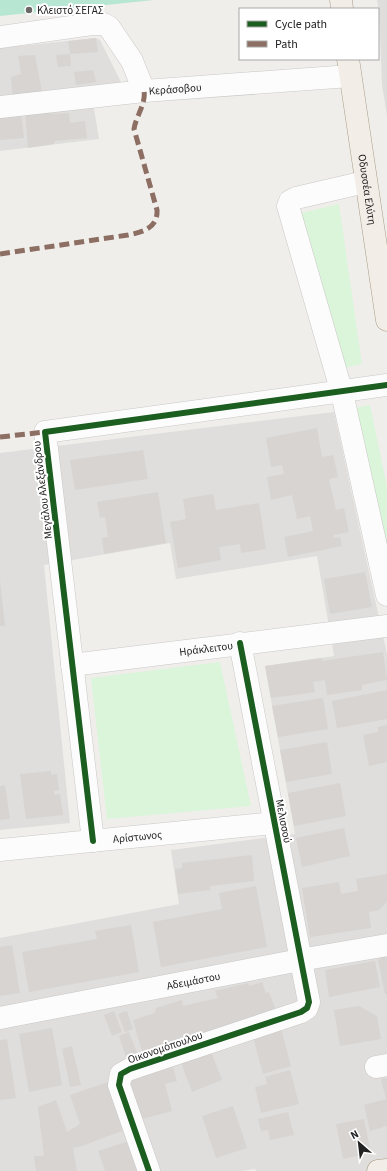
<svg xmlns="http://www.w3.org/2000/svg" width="387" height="1171" font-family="'Source Sans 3',sans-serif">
<rect width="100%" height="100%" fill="#f0eeeb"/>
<path fill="#dfdedc" d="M 377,0 L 387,0 L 387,116 L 382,85 L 379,11 Z
M 96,38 L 100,40 L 123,86 L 91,90 L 99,139 L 0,151 L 0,48 Z
M 334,412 L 387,654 L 387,1171 L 256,1171 L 255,1169 L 242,1171 L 0,1171 L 0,938 L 179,904 L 171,850 L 295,834 L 265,666 L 334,656 L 317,556 L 176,579 L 170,543 L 44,565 L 70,823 L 0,830 L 0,453 Z"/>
<path fill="#daf5da" d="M 339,204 L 362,364 L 343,368 L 301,213 Z
M 370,405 L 387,487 L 387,552 L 355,408 Z
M 220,662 L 251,806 L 107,819 L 91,678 Z"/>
<path fill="#b7e6d2" d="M 0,0 L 154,0 L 0,16 Z"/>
<path fill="#d7d4d2" d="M 96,38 L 98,52 L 70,54 L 71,66 L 58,67 L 56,55 L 70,54 L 68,41 Z
M 35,55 L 43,97 L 13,99 L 11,77 L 21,74 L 18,56 Z
M 93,70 L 96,82 L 76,85 L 74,72 Z
M 51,110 L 51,114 L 69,113 L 70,123 L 85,121 L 87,138 L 54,141 L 54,144 L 28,148 L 25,112 Z
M 21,114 L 24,138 L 0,140 L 0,115 Z
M 317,428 L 322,457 L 333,455 L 338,477 L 329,479 L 336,510 L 344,508 L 349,532 L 333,535 L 334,538 L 340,537 L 342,546 L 288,557 L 284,537 L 313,531 L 310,516 L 297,519 L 292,495 L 271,500 L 267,477 L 284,474 L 282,465 L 271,467 L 266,438 Z
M 143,450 L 148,479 L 75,490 L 70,460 Z
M 158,492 L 166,543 L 104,554 L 102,538 L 108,537 L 105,517 L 100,518 L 97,502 Z
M 213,494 L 216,510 L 259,503 L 266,549 L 241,553 L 240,544 L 219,547 L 221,560 L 178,568 L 170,522 L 186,519 L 183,499 Z
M 365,572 L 372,607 L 330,614 L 324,579 Z
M 0,580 L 5,626 L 0,626 Z
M 383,652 L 387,680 L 362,685 L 362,690 L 327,695 L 325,680 L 313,682 L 315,692 L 271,698 L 265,666 L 322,658 L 322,661 Z
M 387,690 L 387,719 L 337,728 L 332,701 Z
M 323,698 L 328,729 L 278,737 L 272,706 Z
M 387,725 L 387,762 L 369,766 L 363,735 L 378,732 L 378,727 Z
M 327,742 L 332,774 L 286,782 L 280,750 Z
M 51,771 L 51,775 L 57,774 L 59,790 L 54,791 L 54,795 L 60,794 L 63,815 L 26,819 L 20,774 Z
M 340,783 L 346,816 L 294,826 L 288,793 Z
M 5,785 L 10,819 L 0,820 L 0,786 Z
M 344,828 L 350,856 L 302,867 L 296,838 Z
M 252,855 L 254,881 L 210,886 L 210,890 L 178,894 L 175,869 L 182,868 L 182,863 Z
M 387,874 L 387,902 L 379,910 L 369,912 L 371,928 L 310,937 L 302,888 L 339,882 L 341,894 L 358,891 L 356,879 Z
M 256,886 L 267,947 L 161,967 L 153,922 L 222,909 L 219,893 Z
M 131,925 L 139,972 L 29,992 L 22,952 L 97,939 L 95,931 Z
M 12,945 L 20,993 L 0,996 L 0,947 Z
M 384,955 L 387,955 L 387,994 L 385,994 L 378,960 Z
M 375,961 L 380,987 L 329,997 L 325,970 Z
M 262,982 L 266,993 L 269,992 L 275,1008 L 260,1016 L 143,1055 L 133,1020 L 155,1013 L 156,1008 L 182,1000 L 183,1006 L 218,998 L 215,991 L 248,983 L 249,986 Z
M 359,1006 L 377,1016 L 381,1039 L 340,1046 L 334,1010 Z
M 114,1011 L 122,1032 L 112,1036 L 104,1015 Z
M 127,1011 L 133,1029 L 125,1032 L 118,1014 Z
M 280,1025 L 291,1066 L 263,1074 L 252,1033 Z
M 52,1028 L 62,1085 L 29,1092 L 19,1034 Z
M 129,1032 L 137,1053 L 126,1057 L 119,1036 Z
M 7,1039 L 16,1098 L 0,1100 L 0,1040 Z
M 72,1046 L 81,1085 L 70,1087 L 62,1049 Z
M 210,1049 L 222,1080 L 192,1092 L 180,1060 Z
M 171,1061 L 177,1081 L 165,1084 L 172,1111 L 135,1121 L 122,1074 Z
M 290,1070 L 299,1104 L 261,1113 L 255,1087 L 267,1084 L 265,1077 Z
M 387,1078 L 387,1126 L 370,1131 L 364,1105 L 386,1099 L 381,1079 Z
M 108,1082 L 127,1129 L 82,1146 L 73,1148 L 77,1171 L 36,1171 L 34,1156 L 44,1156 L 38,1107 L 56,1100 L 67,1132 L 80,1124 L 70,1095 Z
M 233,1106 L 247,1148 L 216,1158 L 202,1116 Z
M 288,1112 L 294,1135 L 270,1140 L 268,1130 L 261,1131 L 258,1119 Z
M 364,1119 L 371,1153 L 343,1159 L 336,1124 Z
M 129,1141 L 139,1171 L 105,1171 L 98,1151 Z"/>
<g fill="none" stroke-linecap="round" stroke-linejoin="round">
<defs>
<g id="minor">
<path d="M 0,37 L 92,24 L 104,24 L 109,27 L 132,61 L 144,91"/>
<path id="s1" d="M 0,107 L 144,91 L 350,76"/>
<path d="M 365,182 L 296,198 L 290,201 L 288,206 L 342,393 L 387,595"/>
<path id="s2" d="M 72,665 L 387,626"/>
<path d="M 93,841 L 45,432 L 387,385"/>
<path id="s3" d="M 0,850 L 274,823"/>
<path id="s4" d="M 0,1018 L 300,960 L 387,945"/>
<path d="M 376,1067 L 387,1065"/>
<path d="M 149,1171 L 119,1085 L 121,1074 L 130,1069 L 301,1012 L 307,1008 L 309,1002 L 240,643"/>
</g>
<g id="major">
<path d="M 341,0 L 342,9"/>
<path id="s5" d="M 348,59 L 387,320"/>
<path d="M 378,1171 L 387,1170"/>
</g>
</defs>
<use href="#minor" stroke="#c9c8c7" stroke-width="23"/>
<use href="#major" stroke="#a79c86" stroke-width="23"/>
<use href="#minor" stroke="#fdfcfc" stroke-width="22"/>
<use href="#major" stroke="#f3ede7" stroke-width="22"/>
<path stroke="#8d6e63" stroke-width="5" stroke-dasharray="10 5" stroke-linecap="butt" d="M 0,254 L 128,235 C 143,232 158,228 157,210 L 134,129 C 136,116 146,104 144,91
M 0,437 L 45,432"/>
<defs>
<path id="cycleway" d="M 93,841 L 45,432 L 387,385
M 149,1171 L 119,1085 L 121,1074 L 130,1069 L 301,1012 L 307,1008 L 309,1002 L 240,643"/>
</defs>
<use href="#cycleway" stroke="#fff" stroke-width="8"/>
<use href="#cycleway" stroke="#1b5e20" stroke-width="6"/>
</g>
<circle fill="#6a6968" stroke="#fff" stroke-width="1.5" cx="29" cy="10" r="4"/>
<g text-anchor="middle" stroke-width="4" stroke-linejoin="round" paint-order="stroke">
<g font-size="11" fill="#222" stroke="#fff" text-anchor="start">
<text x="37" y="14">Κλειστό ΣΕΓΑΣ</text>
</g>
<g font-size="11" fill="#222" stroke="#fff">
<text dy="4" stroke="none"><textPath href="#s1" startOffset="176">Κεράσοβου</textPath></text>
<text dy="4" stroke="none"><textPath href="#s5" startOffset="132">Οδυσσέα Ελύτη</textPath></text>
<text transform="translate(42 490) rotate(-97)" y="4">Μεγάλου Αλεξάνδρου</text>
<text dy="4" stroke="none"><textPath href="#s2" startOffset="135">Ηράκλειτου</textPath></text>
<text transform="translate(284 821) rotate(79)" y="4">Μελισσού</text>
<text dy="4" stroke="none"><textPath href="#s3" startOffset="138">Αρίστωνος</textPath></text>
<text dy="4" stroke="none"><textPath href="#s4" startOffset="197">Αδειμάστου</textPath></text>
<text transform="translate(165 1047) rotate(-19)" y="4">Οικονομόπουλου</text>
</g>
</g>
<rect x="239" y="8" width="140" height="52" fill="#ffffff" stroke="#a7a7a7"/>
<rect x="247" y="21" width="20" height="6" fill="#1b5e20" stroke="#a7a7a7"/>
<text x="275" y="28" font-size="12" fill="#222222">Cycle path</text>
<rect x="247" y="41" width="20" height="6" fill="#8d6e63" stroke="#a7a7a7"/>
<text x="275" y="48" font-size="12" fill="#222222">Path</text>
<g transform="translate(359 1143) rotate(332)" stroke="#ffffff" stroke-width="3" paint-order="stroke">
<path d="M0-3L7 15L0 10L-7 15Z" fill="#222222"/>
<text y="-6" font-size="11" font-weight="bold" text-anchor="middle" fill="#222222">N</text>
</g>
</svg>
